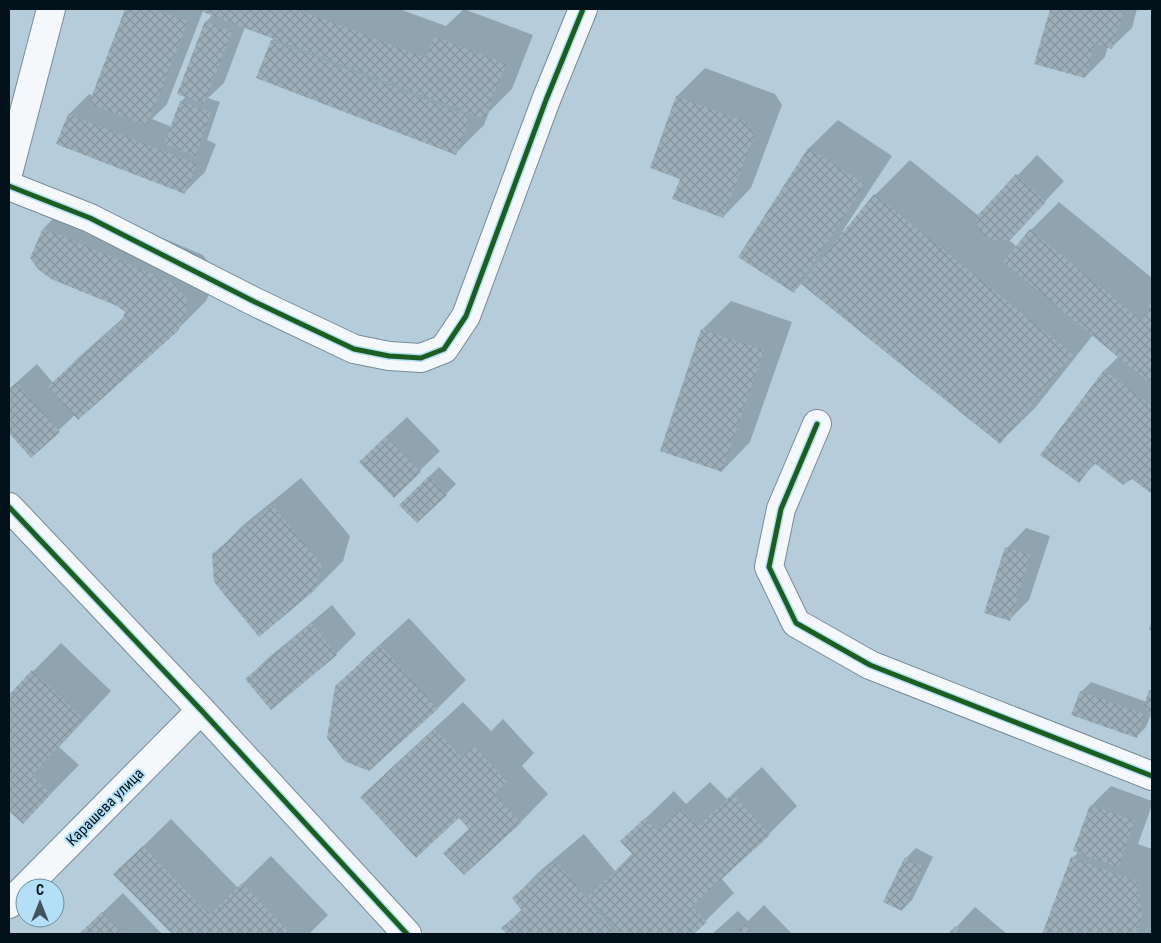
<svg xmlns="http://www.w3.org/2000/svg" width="1161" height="943" font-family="'Roboto Condensed',sans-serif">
<defs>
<pattern id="building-cross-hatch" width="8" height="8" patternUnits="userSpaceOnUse" patternTransform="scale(1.25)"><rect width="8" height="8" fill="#9caeb9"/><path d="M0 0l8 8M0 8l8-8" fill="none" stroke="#85959e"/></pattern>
</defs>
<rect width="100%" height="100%" fill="#b5cddb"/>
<path fill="#0003" fill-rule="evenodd" d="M 126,9 L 399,9 L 446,26 L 464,9 L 533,35 L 512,89 L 489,112 L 484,125 L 456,153 L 258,77 L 272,40 L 274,38 L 245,27 L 224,83 L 208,98 L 220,102 L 207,140 L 216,144 L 205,172 L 185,192 L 58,143 L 69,114 L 89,94 L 93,96 ZM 203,11 L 213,14 L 206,22 L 186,96 L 181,102 L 172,127 L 152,119 L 167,104 Z
M 1051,9 L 1137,9 L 1132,28 L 1112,47 L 1108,46 L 1105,57 L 1085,77 L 1036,63 Z
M 705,68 L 775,94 L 782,105 L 751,188 L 723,217 L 682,178 L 651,167 L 677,96 Z
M 838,120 L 892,156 L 842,232 L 844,233 L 875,195 L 910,160 L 979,216 L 1037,155 L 1064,181 L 1009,240 L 1017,247 L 1031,230 L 1059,202 L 1152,278 L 1152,492 L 1132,477 L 1096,463 L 1078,481 L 1042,455 L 1105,370 L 1119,356 L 1093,335 L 1035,408 L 1000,442 L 802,283 L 794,291 L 739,256 L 809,148 Z
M 72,200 L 203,255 L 214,270 L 215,282 L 206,301 L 177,330 L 75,415 L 31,456 L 9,431 L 9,389 L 37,364 L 53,383 L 78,358 L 124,317 L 126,311 L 32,257 L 44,228 Z
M 731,301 L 792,322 L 750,442 L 722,471 L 702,330 Z
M 407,417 L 440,451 L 394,496 L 380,442 Z
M 439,467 L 456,484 L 446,494 L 400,505 Z
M 301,478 L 350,536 L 343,561 L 315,589 L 214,555 L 242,526 Z
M 1026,528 L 1050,536 L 1029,600 L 1009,620 L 1007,548 Z
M 332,605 L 356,634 L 336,654 L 271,708 L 247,679 L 267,659 Z
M 409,618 L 466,680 L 438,708 L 368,770 L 336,687 L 365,658 Z
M 1152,620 L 1152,631 L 1149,630 Z
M 61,643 L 111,691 L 59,747 L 79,765 L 23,822 L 9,809 L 9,696 Z
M 1091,682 L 1147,702 L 1150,691 L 1152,689 L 1152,716 L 1151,714 L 1146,727 L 1136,737 L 1081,692 Z
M 463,702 L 491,731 L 503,719 L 534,753 L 522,766 L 548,794 L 520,823 L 444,853 L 470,828 L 459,816 L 362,798 L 390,769 Z
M 762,767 L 797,806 L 769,834 L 721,878 L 734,893 L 692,934 L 508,934 L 503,928 L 522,909 L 513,898 L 541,870 L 584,834 L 615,871 L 633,853 L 622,841 L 674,791 L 686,804 L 710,782 L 727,799 Z
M 1111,786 L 1152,801 L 1152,805 L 1138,844 L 1152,849 L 1152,934 L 1044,934 L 1072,858 L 1079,852 L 1091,806 Z
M 171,819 L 238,888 L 271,856 L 328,915 L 309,934 L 173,934 L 115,874 Z
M 916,848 L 933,857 L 912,900 L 902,910 L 906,858 Z
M 123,893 L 161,933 L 160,934 L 80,934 Z
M 764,905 L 792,934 L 712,934 L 738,911 L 748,921 Z
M 975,907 L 1007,934 L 950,934 Z"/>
<path fill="url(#building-cross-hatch)" d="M 125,9 L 155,9 L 188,21 L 147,126 L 89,103 Z
M 195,9 L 297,9 L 426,58 L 434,36 L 506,64 L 484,119 Z
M 1050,9 L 1124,9 L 1112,49 L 1095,44 L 1085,78 L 1034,64 Z
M 205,21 L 232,31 L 204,104 L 177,94 Z
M 271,40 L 471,117 L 456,155 L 256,78 Z
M 676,96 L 746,122 L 755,134 L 723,218 L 672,199 L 680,179 L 650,168 Z
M 180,101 L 211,112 L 196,156 L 164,144 Z
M 68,114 L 197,164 L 185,194 L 56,144 Z
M 808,148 L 865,184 L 794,293 L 738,257 Z
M 1016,174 L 1046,202 L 1010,240 L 991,240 L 976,228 L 977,216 Z
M 874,194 L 1073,354 L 1000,444 L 801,284 Z
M 43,228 L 174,283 L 187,299 L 187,311 L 178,331 L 78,420 L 48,386 L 122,321 L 125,312 L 117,306 L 51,279 L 38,269 L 30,258 Z
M 1030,229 L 1142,321 L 1152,298 L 1152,385 L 1003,262 Z
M 701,329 L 764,350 L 722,472 L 660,451 Z
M 1104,370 L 1152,406 L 1152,494 L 1132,479 L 1123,485 L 1094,463 L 1079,483 L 1040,455 Z
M 17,383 L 60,432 L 31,458 L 9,433 L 9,390 Z
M 386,436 L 421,472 L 394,498 L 359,462 Z
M 429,476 L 447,495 L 417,523 L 399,505 Z
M 272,505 L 322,565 L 315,590 L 259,637 L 214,582 L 212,554 Z
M 1005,547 L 1031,555 L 1010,621 L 984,613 Z
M 312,623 L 337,655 L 271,710 L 245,679 Z
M 380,645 L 438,709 L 369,771 L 344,761 L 327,738 L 335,686 Z
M 32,670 L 84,719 L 32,775 L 51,794 L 23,824 L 9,811 L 9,695 Z
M 1149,690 L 1152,691 L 1152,719 L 1144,705 Z
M 1080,691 L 1145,714 L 1137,738 L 1071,715 Z
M 435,729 L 462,758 L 474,746 L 507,782 L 494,794 L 521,823 L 464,875 L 443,853 L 469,829 L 459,818 L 416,858 L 360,797 Z
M 733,794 L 770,835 L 692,906 L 707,922 L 694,934 L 621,934 L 587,897 L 633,855 L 620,841 L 645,818 L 657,831 L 681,809 L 698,826 Z
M 1090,805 L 1135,821 L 1118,867 L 1073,851 Z
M 143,846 L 209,915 L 242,883 L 291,934 L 172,934 L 113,874 Z
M 905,857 L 924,867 L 902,911 L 883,902 Z
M 1071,857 L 1138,882 L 1142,918 L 1135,934 L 1042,934 Z
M 556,861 L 616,934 L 506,934 L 501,928 L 522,911 L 512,898 Z
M 102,912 L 124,934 L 79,934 Z
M 744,924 L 754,934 L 734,934 Z
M 955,926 L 964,934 L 948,934 Z"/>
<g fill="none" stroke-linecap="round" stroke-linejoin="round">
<defs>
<path id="minor" d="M 9,170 L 51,9
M 9,186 L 90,218 L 255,302 L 354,349 L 389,356 L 421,358 L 444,349 L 466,316 L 546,100 L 583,9
M 817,424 L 781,509 L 769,567 L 796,623 L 870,665 L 1152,776
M 9,507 L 201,710 L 407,934
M 9,904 L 201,710"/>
</defs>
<use href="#minor" stroke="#788b96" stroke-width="30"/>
<use href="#minor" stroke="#f4f8fa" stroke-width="28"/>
<defs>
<path id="cycleway" d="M 9,186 L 90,218 L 255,302 L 354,349 L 389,356 L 421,358 L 444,349 L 466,316 L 546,100 L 583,9
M 817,424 L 781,509 L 769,567 L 796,623 L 870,665 L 1152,776
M 9,507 L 201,710 L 407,934"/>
</defs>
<use href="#cycleway" stroke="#b3dff7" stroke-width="8"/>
<use href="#cycleway" stroke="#1b5e20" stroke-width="5"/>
</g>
<g text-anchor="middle" stroke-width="4" stroke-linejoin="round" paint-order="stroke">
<g font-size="15" fill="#03121a" stroke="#b3dff7">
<text transform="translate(105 807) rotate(-45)" y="5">Карашева улица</text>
</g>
</g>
<rect width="1161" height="943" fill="none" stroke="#03121a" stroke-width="20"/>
<g transform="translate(40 903)"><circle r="24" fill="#b3dff7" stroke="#6d8d9f"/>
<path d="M0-4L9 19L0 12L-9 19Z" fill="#41535e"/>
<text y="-8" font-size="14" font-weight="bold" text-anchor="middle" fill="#03121a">С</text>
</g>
</svg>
